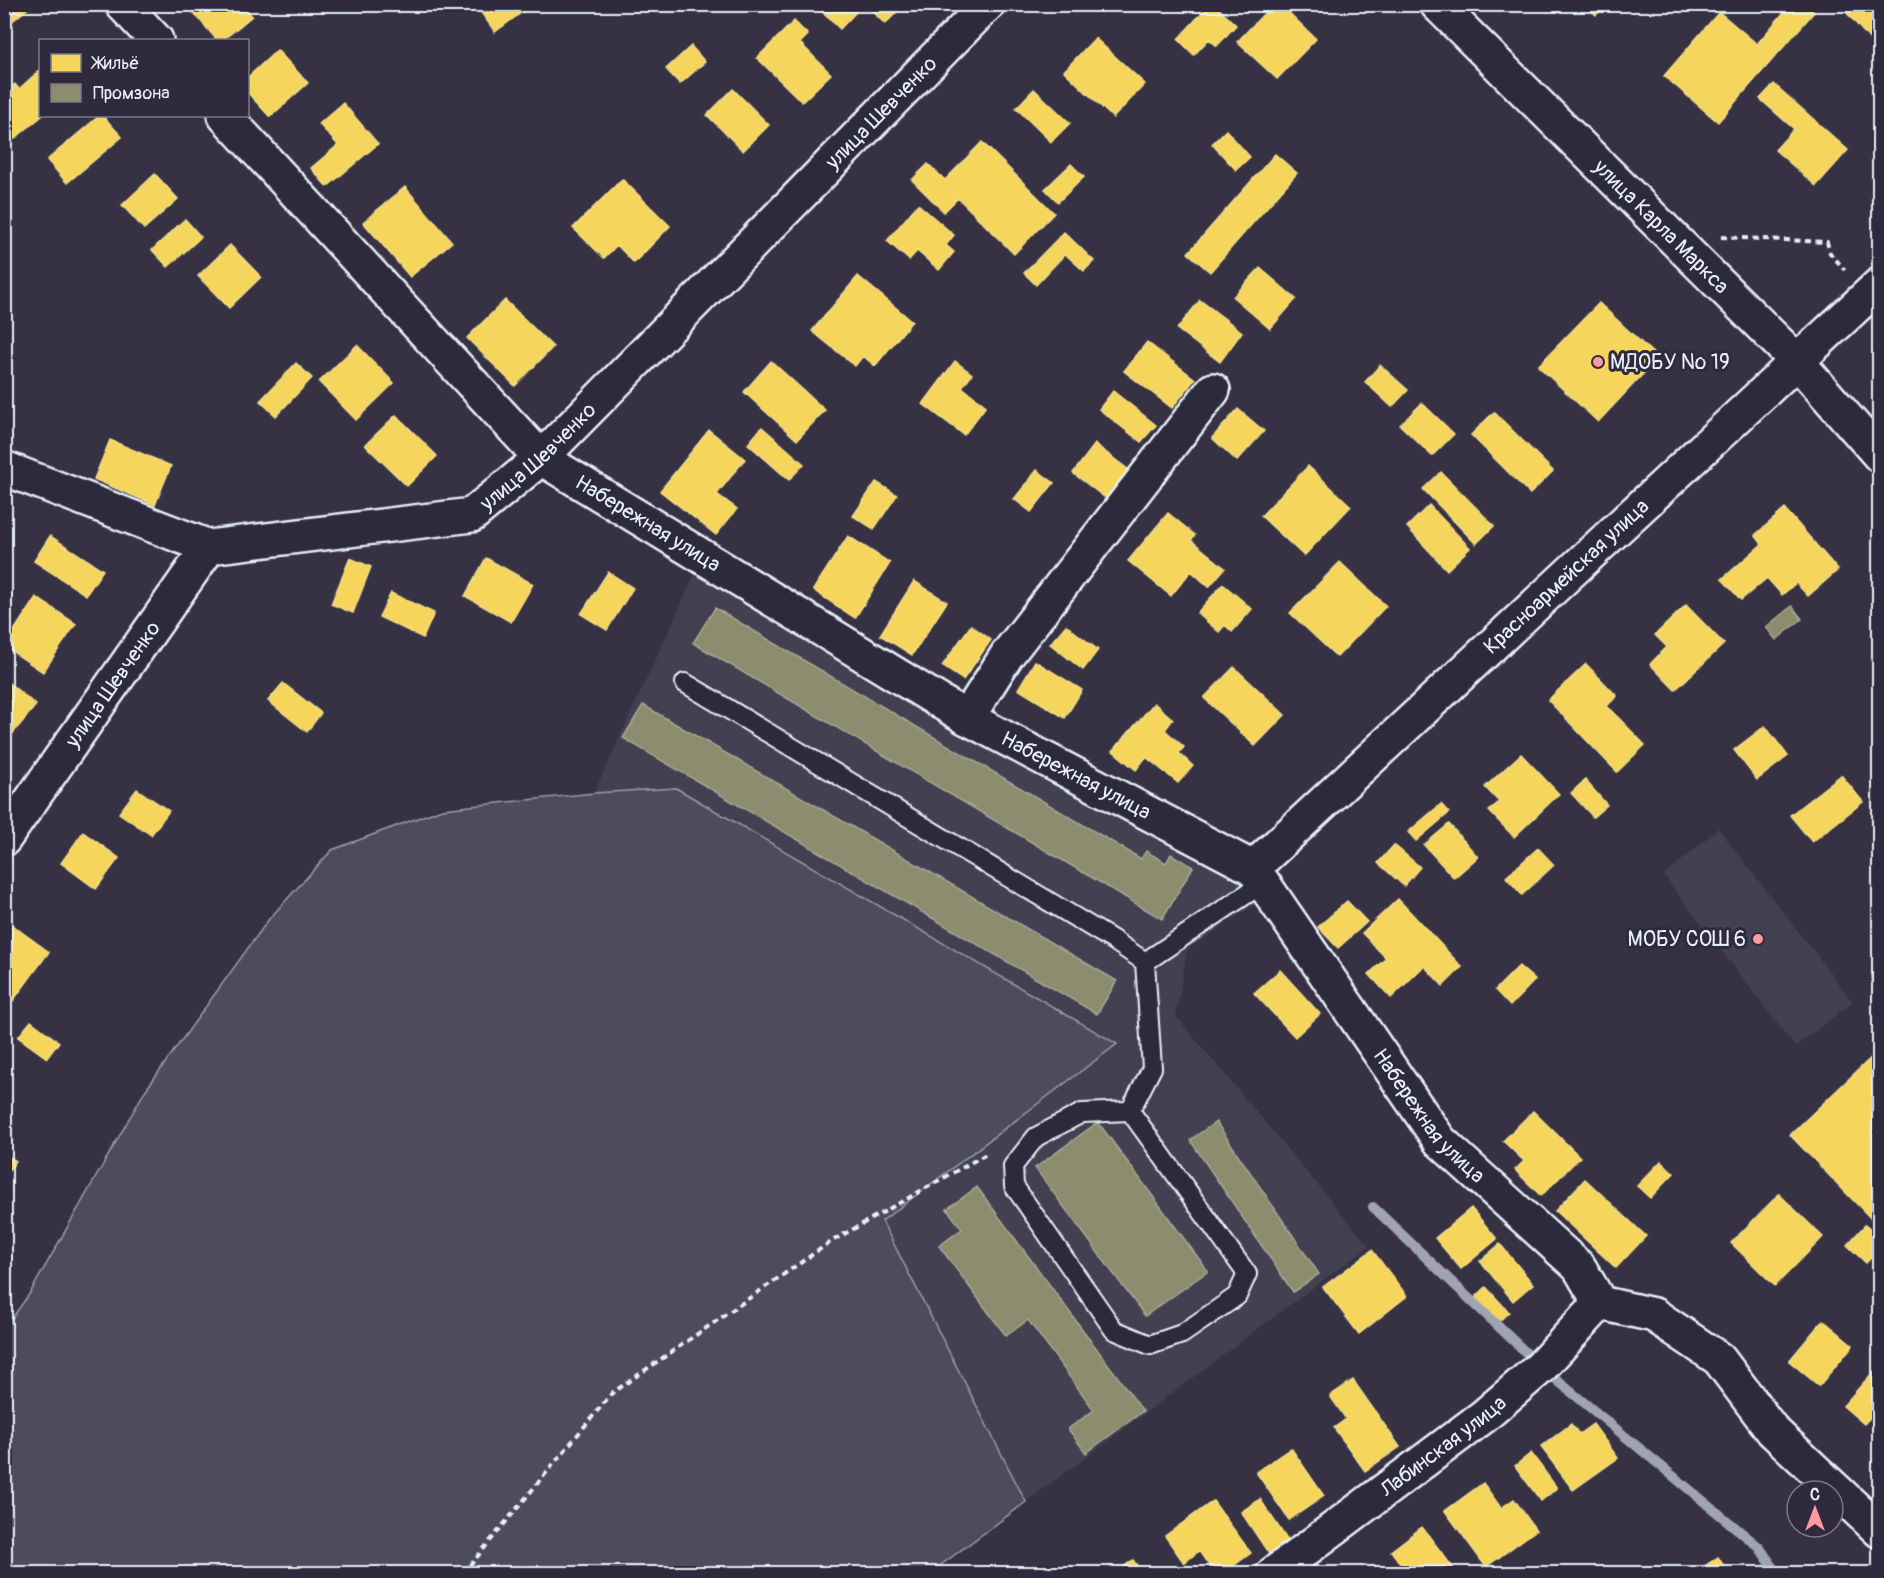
<svg xmlns="http://www.w3.org/2000/svg" width="1884" height="1578" font-family="Pangolin,sans-serif">
<rect width="100%" height="100%" fill="#363244"/>
<filter id="ink" filterUnits="userSpaceOnUse"><feTurbulence type="fractalNoise" baseFrequency=".0167" numOctaves="2"/><feDisplacementMap in="SourceGraphic" scale="12" xChannelSelector="R" yChannelSelector="G"/><feConvolveMatrix kernelMatrix="1 2 1 2 8 2 1 2 1" color-interpolation-filters="sRGB"/></filter>
<g filter="url(#ink)">
<path fill="#433f51" d="M 697,569 L 1247,878 L 1260,901 L 1187,950 L 1176,1016 L 1369,1246 L 1026,1502 L 882,1221 L 1116,1044 L 594,793 Z
M 1718,828 L 1853,1002 L 1795,1047 L 1664,876 Z"/>
<path fill="#4d4b5c" stroke="#9a9eaa" stroke-width="1.5" d="M 676,788 L 1117,1044 L 882,1221 L 1026,1502 L 930,1573 L 5,1573 L 5,1328 L 30,1293 L 145,1091 L 269,919 L 332,850 L 442,809 L 594,793 Z"/>
<path fill="#f6d55c" stroke="#f2dd8b" stroke-width="1.5" d="M 4,4 L 33,4 L 4,28 Z
M 186,4 L 242,4 L 252,16 L 223,40 L 217,40 Z
M 475,4 L 533,4 L 495,32 Z
M 814,4 L 848,4 L 856,12 L 840,29 Z
M 865,4 L 905,4 L 885,24 Z
M 1210,4 L 1214,4 L 1236,25 L 1217,46 L 1209,39 L 1194,55 L 1178,39 Z
M 1273,4 L 1280,4 L 1316,39 L 1277,79 L 1237,42 Z
M 1585,4 L 1607,4 L 1596,15 Z
M 1791,4 L 1805,4 L 1814,12 L 1718,122 L 1664,76 L 1719,12 L 1757,44 Z
M 1839,4 L 1880,4 L 1880,51 Z
M 794,21 L 808,35 L 800,43 L 831,74 L 802,102 L 757,58 Z
M 1095,38 L 1145,84 L 1113,118 L 1064,71 Z
M 691,46 L 705,62 L 680,84 L 666,69 Z
M 277,50 L 308,83 L 270,117 L 248,93 L 248,77 Z
M 40,70 L 42,116 L 7,145 L 4,142 L 4,93 L 15,84 L 19,89 Z
M 1774,84 L 1848,150 L 1816,186 L 1775,150 L 1794,129 L 1760,99 Z
M 733,89 L 769,125 L 743,151 L 707,115 Z
M 1034,89 L 1070,123 L 1051,142 L 1016,108 Z
M 343,103 L 378,144 L 327,187 L 311,168 L 338,145 L 319,124 Z
M 99,116 L 103,116 L 122,137 L 67,183 L 47,160 Z
M 1226,130 L 1250,157 L 1236,170 L 1212,144 Z
M 982,142 L 1054,213 L 1014,254 L 958,198 L 944,212 L 912,180 L 928,164 L 945,180 Z
M 1275,154 L 1297,173 L 1210,272 L 1188,253 Z
M 1071,164 L 1084,177 L 1058,202 L 1045,189 Z
M 155,174 L 178,199 L 144,229 L 122,205 Z
M 622,179 L 670,226 L 634,263 L 617,245 L 604,258 L 573,228 Z
M 405,187 L 452,242 L 410,277 L 363,222 Z
M 918,204 L 954,235 L 946,245 L 954,252 L 939,270 L 917,251 L 909,260 L 887,241 Z
M 185,219 L 201,237 L 168,267 L 152,250 Z
M 1064,232 L 1094,261 L 1084,271 L 1065,254 L 1036,285 L 1024,273 Z
M 230,245 L 261,277 L 229,308 L 198,276 Z
M 1260,268 L 1296,299 L 1270,329 L 1233,297 Z
M 858,276 L 912,321 L 875,366 L 863,356 L 855,366 L 812,331 Z
M 505,300 L 553,347 L 515,386 L 467,338 Z
M 1200,300 L 1242,332 L 1220,362 L 1177,329 Z
M 1599,303 L 1658,358 L 1598,422 L 1538,366 Z
M 1147,342 L 1195,379 L 1172,408 L 1124,371 Z
M 357,345 L 394,383 L 356,420 L 319,382 Z
M 771,361 L 825,410 L 797,440 L 744,392 Z
M 955,361 L 972,374 L 962,387 L 986,406 L 964,435 L 923,404 Z
M 296,363 L 312,378 L 276,416 L 260,401 Z
M 1380,365 L 1408,390 L 1392,407 L 1365,382 Z
M 1113,391 L 1156,425 L 1141,442 L 1099,409 Z
M 1422,403 L 1454,434 L 1432,456 L 1400,425 Z
M 1238,409 L 1264,431 L 1237,461 L 1212,438 Z
M 1494,412 L 1553,471 L 1530,494 L 1471,435 Z
M 396,415 L 437,456 L 407,486 L 365,445 Z
M 762,427 L 804,464 L 789,480 L 748,444 Z
M 709,430 L 745,459 L 717,494 L 737,509 L 716,535 L 660,491 Z
M 110,440 L 171,466 L 155,505 L 94,479 Z
M 1095,444 L 1130,471 L 1108,500 L 1073,473 Z
M 1308,466 L 1351,506 L 1304,556 L 1261,516 Z
M 1037,470 L 1054,483 L 1031,512 L 1014,499 Z
M 1441,472 L 1494,526 L 1476,544 L 1423,489 Z
M 876,482 L 897,495 L 874,529 L 853,516 Z
M 1429,505 L 1470,548 L 1447,570 L 1407,527 Z
M 1785,509 L 1838,570 L 1808,596 L 1796,583 L 1782,595 L 1767,578 L 1741,600 L 1722,579 L 1762,544 L 1755,535 Z
M 1168,513 L 1195,535 L 1191,540 L 1225,568 L 1209,587 L 1191,571 L 1171,596 L 1128,561 Z
M 50,536 L 103,570 L 86,595 L 34,561 Z
M 848,536 L 890,563 L 855,618 L 813,590 Z
M 350,558 L 371,567 L 353,613 L 331,604 Z
M 486,558 L 533,584 L 511,622 L 465,596 Z
M 1340,562 L 1386,606 L 1337,657 L 1290,613 Z
M 608,572 L 633,588 L 607,630 L 581,614 Z
M 914,581 L 947,602 L 912,655 L 880,635 Z
M 1223,584 L 1252,609 L 1232,632 L 1225,625 L 1219,632 L 1197,613 Z
M 391,593 L 434,613 L 423,638 L 379,617 Z
M 36,597 L 76,624 L 43,672 L 4,646 Z
M 1686,605 L 1724,644 L 1675,690 L 1650,664 L 1667,647 L 1655,635 Z
M 971,625 L 991,640 L 963,680 L 942,666 Z
M 1066,625 L 1098,650 L 1083,670 L 1050,644 Z
M 1035,661 L 1082,690 L 1065,718 L 1018,689 Z
M 1586,664 L 1617,696 L 1607,706 L 1645,745 L 1617,772 L 1548,700 Z
M 1234,667 L 1285,715 L 1255,746 L 1204,698 Z
M 4,679 L 36,705 L 10,737 L 4,732 Z
M 283,683 L 321,713 L 307,732 L 268,701 Z
M 1154,703 L 1173,719 L 1165,730 L 1184,747 L 1179,753 L 1193,766 L 1178,783 L 1146,757 L 1136,770 L 1113,751 Z
M 1765,726 L 1788,756 L 1757,780 L 1734,750 Z
M 1521,754 L 1559,794 L 1514,837 L 1489,811 L 1499,802 L 1485,787 Z
M 1841,775 L 1863,802 L 1812,842 L 1790,815 Z
M 1585,780 L 1607,805 L 1593,817 L 1571,793 Z
M 137,789 L 169,811 L 151,835 L 119,813 Z
M 1441,804 L 1449,813 L 1416,841 L 1408,832 Z
M 1449,824 L 1478,857 L 1454,878 L 1424,845 Z
M 83,832 L 119,858 L 96,889 L 61,863 Z
M 1394,845 L 1420,867 L 1404,886 L 1378,863 Z
M 1538,848 L 1554,865 L 1522,895 L 1506,877 Z
M 1398,899 L 1462,967 L 1443,986 L 1424,966 L 1391,998 L 1369,974 L 1386,958 L 1362,933 Z
M 1347,901 L 1367,922 L 1338,948 L 1318,927 Z
M 12,925 L 49,952 L 7,1009 L 4,1007 L 4,935 Z
M 1519,966 L 1535,980 L 1510,1006 L 1495,990 Z
M 1280,970 L 1320,1014 L 1295,1037 L 1254,993 Z
M 31,1021 L 59,1042 L 47,1058 L 18,1037 Z
M 1878,1051 L 1880,1053 L 1880,1228 L 1790,1135 Z
M 1533,1111 L 1580,1157 L 1541,1196 L 1515,1170 L 1524,1161 L 1503,1141 Z
M 4,1153 L 16,1161 L 4,1176 Z
M 1661,1161 L 1674,1173 L 1650,1198 L 1637,1186 Z
M 1585,1179 L 1646,1236 L 1616,1268 L 1555,1211 Z
M 1779,1194 L 1823,1237 L 1775,1286 L 1731,1243 Z
M 1471,1208 L 1497,1239 L 1461,1269 L 1435,1238 Z
M 1865,1225 L 1880,1238 L 1880,1248 L 1866,1263 L 1847,1245 Z
M 1500,1244 L 1533,1284 L 1513,1301 L 1480,1261 Z
M 1372,1250 L 1407,1296 L 1359,1334 L 1323,1287 Z
M 1486,1287 L 1509,1312 L 1497,1323 L 1474,1299 Z
M 1823,1320 L 1853,1345 L 1819,1386 L 1789,1361 Z
M 1874,1371 L 1880,1375 L 1880,1407 L 1864,1424 L 1843,1406 Z
M 1353,1380 L 1400,1447 L 1365,1471 L 1334,1428 L 1346,1419 L 1330,1396 Z
M 1571,1424 L 1579,1434 L 1593,1424 L 1618,1458 L 1573,1490 L 1541,1447 Z
M 1291,1448 L 1324,1496 L 1289,1520 L 1256,1472 Z
M 1531,1453 L 1557,1488 L 1541,1501 L 1515,1466 Z
M 1483,1483 L 1501,1508 L 1514,1499 L 1536,1530 L 1486,1567 L 1445,1511 Z
M 1260,1499 L 1288,1541 L 1269,1554 L 1241,1512 Z
M 1213,1501 L 1251,1553 L 1222,1574 L 1215,1574 L 1199,1551 L 1184,1563 L 1165,1536 Z
M 1422,1527 L 1457,1573 L 1456,1574 L 1408,1574 L 1391,1551 Z
M 1718,1557 L 1729,1574 L 1693,1574 Z
M 1133,1560 L 1143,1574 L 1113,1574 Z"/>
<path fill="#8c8c6e" stroke="#a8aa97" stroke-width="1.5" d="M 1792,606 L 1802,619 L 1776,640 L 1766,627 Z
M 715,608 L 1141,859 L 1146,851 L 1166,863 L 1171,854 L 1193,867 L 1162,919 L 693,643 Z
M 643,705 L 1117,981 L 1097,1014 L 623,738 Z
M 1098,1122 L 1208,1271 L 1145,1316 L 1035,1168 Z
M 1216,1122 L 1319,1274 L 1293,1292 L 1190,1140 Z
M 977,1187 L 1143,1411 L 1086,1453 L 1068,1429 L 1094,1410 L 1028,1320 L 1006,1336 L 939,1246 L 962,1229 L 947,1209 Z"/>
<g fill="none" stroke-linecap="round" stroke-linejoin="round">
<path stroke="#a0a4af" stroke-width="10" d="M 1373,1207 L 1541,1367 L 1759,1547 L 1778,1574"/>
<defs>
<path id="service" d="M 685,683 L 1113,940 L 1145,962 L 1152,1068 L 1130,1111
M 1145,962 L 1263,883
M 1130,1111 L 1247,1274 L 1237,1296 L 1182,1334 L 1150,1345 L 1114,1330 L 1014,1186 L 1013,1166 L 1036,1137 L 1082,1113 Z"/>
<g id="minor">
<path d="M 122,4 L 156,40"/>
<path id="s1" d="M 1437,4 L 1796,360 L 1880,456"/>
<path id="s2" d="M 225,116 L 541,458 L 967,718 L 1253,868 L 1440,1141 L 1579,1267 L 1600,1303 L 1654,1315 L 1719,1359 L 1773,1431 L 1880,1531"/>
<path d="M 4,468 L 209,547"/>
<path d="M 967,718 L 1007,655 L 1213,390"/>
<path id="s3" d="M 4,839 L 209,547 L 472,515 L 541,458 L 988,4"/>
<path id="s4" d="M 1253,868 L 1880,284"/>
<path id="s5" d="M 1273,1574 L 1484,1416 L 1541,1367 L 1600,1303"/>
</g>
</defs>
<use href="#service" stroke="#e8f1f8" stroke-width="22"/>
<use href="#minor" stroke="#e8f1f8" stroke-width="38"/>
<path stroke="#e8f1f8" stroke-width="4" stroke-dasharray="6 4.5" stroke-linecap="butt" d="M 1721,237 L 1827,242 L 1830,253 L 1845,270
M 463,1574 L 612,1393 L 832,1241 L 988,1153"/>
<use href="#service" stroke="#2f2a3d" stroke-width="18"/>
<use href="#minor" stroke="#2f2a3d" stroke-width="33"/>
</g>
</g>
<g fill="#ff9aa2" stroke="#2f2a3d" stroke-width="2">
<circle cx="1598" cy="362" r="6"/>
<circle cx="1758" cy="939" r="6"/>
</g>
<g text-anchor="middle" stroke-width="6" stroke-linejoin="round" paint-order="stroke">
<g font-size="21" fill="#e8f1f8" stroke="#2f2a3d">
<text dy="7" stroke="none"><textPath href="#s3" startOffset="1196">улица Шевченко</textPath></text>
<text dy="7" stroke="none"><textPath href="#s1" startOffset="316">улица Карла Маркса</textPath></text>
<text dy="7" stroke="none"><textPath href="#s3" startOffset="710">улица Шевченко</textPath></text>
<text dy="7" stroke="none"><textPath href="#s2" startOffset="591">Набережная улица</textPath></text>
<text dy="7" stroke="none"><textPath href="#s4" startOffset="428">Красноармейская улица</textPath></text>
<text dy="7" stroke="none"><textPath href="#s3" startOffset="189">улица Шевченко</textPath></text>
<text dy="7" stroke="none"><textPath href="#s2" startOffset="1088">Набережная улица</textPath></text>
<text dy="7" stroke="none"><textPath href="#s2" startOffset="1592">Набережная улица</textPath></text>
<text dy="7" stroke="none"><textPath href="#s5" startOffset="213">Лабинская улица</textPath></text>
</g>
<g font-size="21" fill="#e8f1f8" stroke="#2f2a3d" text-anchor="start">
<text x="1610" y="369">МДОБУ № 19</text>
<text x="1746" y="946" text-anchor="end">МОБУ СОШ 6</text>
</g>
</g>
<rect width="1884" height="1578" fill="none" stroke="#2f2a3d" stroke-width="24"/>
<rect x="12" y="12" width="1860" height="1554" fill="none" stroke="#e8f1f8" stroke-width="2" filter="url(#ink)"/>
<rect x="39" y="39" width="210" height="78" fill="#2f2a3d" stroke="#797a88" stroke-width="1.5"/>
<rect x="51" y="54" width="30" height="18" fill="#f6d55c" stroke="#797a88" stroke-width="1.5"/>
<text x="93" y="69" font-size="18" fill="#e8f1f8">Жильё</text>
<rect x="51" y="84" width="30" height="18" fill="#8c8c6e" stroke="#797a88" stroke-width="1.5"/>
<text x="93" y="99" font-size="18" fill="#e8f1f8">Промзона</text>
<g transform="translate(1815 1509)"><circle r="28" fill="#2f2a3d" stroke="#797a88" stroke-width="1.5"/>
<path d="M0-4.5L10 22L0 15L-10 22Z" fill="#ff9aa2"/>
<text y="-9" font-size="16" font-weight="bold" text-anchor="middle" fill="#e8f1f8">С</text>
</g>
</svg>
